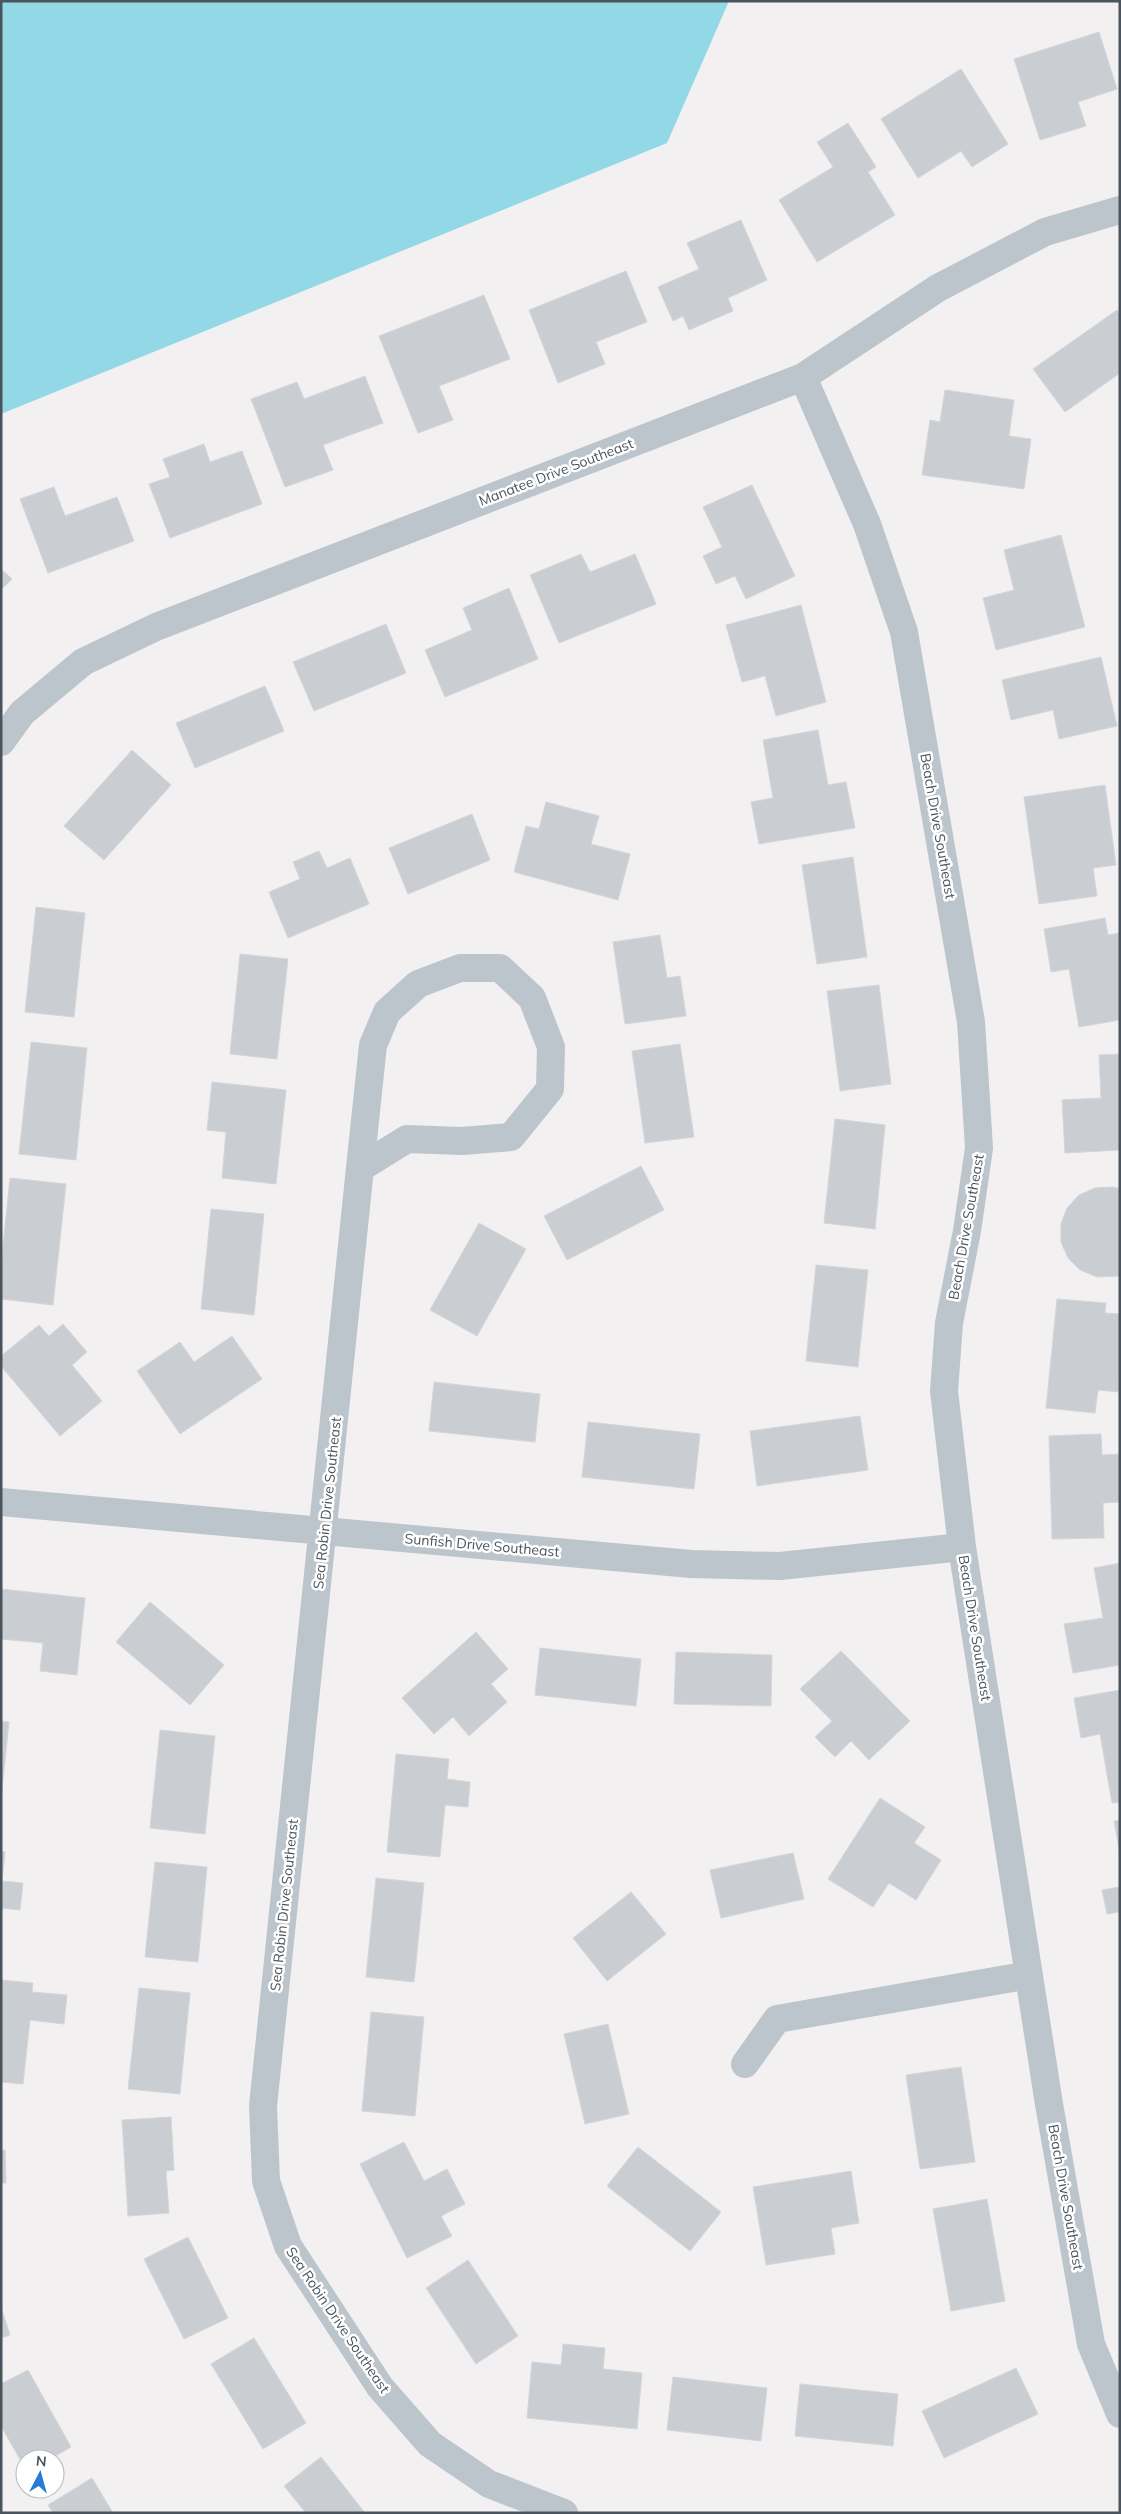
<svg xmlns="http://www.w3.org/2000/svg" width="1121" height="2514" font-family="Mulish,sans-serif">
<rect width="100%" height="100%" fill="#f2f0f0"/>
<path fill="#92d8e6" d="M 1,1 L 729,1 L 667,143 L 1,414 Z"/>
<path fill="#cacdd2" stroke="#d4d6db" d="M 1099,32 L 1117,89 L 1078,102 L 1086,126 L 1040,140 L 1014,59 Z
M 961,69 L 1008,144 L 972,167 L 961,151 L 918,178 L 881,119 Z
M 848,123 L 876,167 L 868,172 L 895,215 L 817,262 L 779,200 L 833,167 L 817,142 Z
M 741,220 L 767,280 L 728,298 L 733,311 L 689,330 L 683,316 L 673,321 L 658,287 L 699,269 L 687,243 Z
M 626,271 L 647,322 L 596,342 L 605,364 L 558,383 L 529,310 Z
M 484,295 L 510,359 L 439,386 L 453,420 L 418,433 L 379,336 Z
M 1117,310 L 1120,314 L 1120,373 L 1065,412 L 1033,369 Z
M 365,376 L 383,423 L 323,445 L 333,470 L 285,487 L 251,399 L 297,382 L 304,399 Z
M 945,390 L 1014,400 L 1009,436 L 1031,439 L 1024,489 L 922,475 L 930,420 L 940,422 Z
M 204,444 L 210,462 L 242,451 L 262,504 L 170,538 L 149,484 L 170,477 L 163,459 Z
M 752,485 L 795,576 L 746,599 L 735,576 L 716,584 L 703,556 L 722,547 L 703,507 Z
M 54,487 L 65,516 L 117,497 L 134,541 L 48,573 L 20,499 Z
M 1061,535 L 1085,627 L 996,650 L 983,598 L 1014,590 L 1004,550 Z
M 581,554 L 590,572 L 635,554 L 656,604 L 559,643 L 530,575 Z
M 1,569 L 12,579 L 1,590 Z
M 509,588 L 538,659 L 445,697 L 425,650 L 472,630 L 463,608 Z
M 801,605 L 826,702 L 776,716 L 765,676 L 742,682 L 726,625 Z
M 386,624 L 406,673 L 314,711 L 293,662 Z
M 1101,657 L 1117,726 L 1059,739 L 1053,710 L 1011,720 L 1002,680 Z
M 265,686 L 284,731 L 195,768 L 176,723 Z
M 818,730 L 828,785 L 846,782 L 855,828 L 759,844 L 751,802 L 773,798 L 763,740 Z
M 132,750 L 171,785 L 104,860 L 64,826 Z
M 1105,785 L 1116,865 L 1093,868 L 1097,896 L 1039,904 L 1024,797 Z
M 546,802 L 599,816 L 591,844 L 630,854 L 618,900 L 514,872 L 526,826 L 539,829 Z
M 472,814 L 490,860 L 408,894 L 389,848 Z
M 319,851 L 327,868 L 350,858 L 369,904 L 288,938 L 269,892 L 300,879 L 293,862 Z
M 853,857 L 867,957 L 817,964 L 802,865 Z
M 36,907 L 85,913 L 74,1017 L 25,1012 Z
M 1105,918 L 1108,935 L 1120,933 L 1120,1020 L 1079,1027 L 1069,969 L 1051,972 L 1044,929 Z
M 660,935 L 667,978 L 680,976 L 686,1016 L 625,1024 L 613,942 Z
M 240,954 L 288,959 L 277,1059 L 230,1054 Z
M 879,985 L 891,1084 L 840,1091 L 827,991 Z
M 31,1042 L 87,1048 L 76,1160 L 19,1154 Z
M 680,1044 L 694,1137 L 645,1143 L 632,1051 Z
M 1120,1054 L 1120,1150 L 1065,1153 L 1062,1100 L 1101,1098 L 1099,1055 Z
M 212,1082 L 286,1090 L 276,1184 L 222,1178 L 226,1132 L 207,1130 Z
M 835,1119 L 885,1125 L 875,1229 L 824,1223 Z
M 641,1166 L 664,1210 L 567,1260 L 544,1216 Z
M 10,1178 L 66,1184 L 53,1305 L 1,1299 L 1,1266 Z
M 1114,1187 L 1120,1189 L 1120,1276 L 1097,1277 L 1080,1270 L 1068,1258 L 1061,1242 L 1061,1224 L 1067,1208 L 1079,1195 L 1095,1188 Z
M 211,1209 L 264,1214 L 254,1315 L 201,1309 Z
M 479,1223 L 526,1249 L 477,1336 L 430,1310 Z
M 816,1265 L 868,1270 L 858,1367 L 806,1361 Z
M 1057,1299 L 1106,1303 L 1105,1313 L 1120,1314 L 1119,1392 L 1098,1390 L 1095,1413 L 1046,1408 Z
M 63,1324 L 87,1352 L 72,1365 L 102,1401 L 60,1436 L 1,1366 L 1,1356 L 39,1325 L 49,1336 Z
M 232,1336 L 262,1379 L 180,1434 L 137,1371 L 180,1342 L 194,1362 Z
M 434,1382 L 540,1394 L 535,1442 L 429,1431 Z
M 860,1416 L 868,1470 L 757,1486 L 750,1431 Z
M 588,1422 L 700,1434 L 694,1489 L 582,1477 Z
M 1101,1434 L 1102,1455 L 1120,1454 L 1120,1502 L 1103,1503 L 1104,1538 L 1052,1539 L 1049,1436 Z
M 1120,1563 L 1120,1665 L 1073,1673 L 1064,1624 L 1103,1618 L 1094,1568 Z
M 1,1589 L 85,1598 L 77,1675 L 40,1671 L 43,1643 L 1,1639 Z
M 150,1602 L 224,1665 L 190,1705 L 116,1642 Z
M 476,1632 L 508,1669 L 491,1684 L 507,1702 L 469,1736 L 453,1717 L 434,1734 L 402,1698 Z
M 540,1648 L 641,1659 L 636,1706 L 535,1695 Z
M 841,1651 L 910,1721 L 869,1760 L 851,1741 L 835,1757 L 815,1737 L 832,1721 L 800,1689 Z
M 676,1652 L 772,1655 L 771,1706 L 674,1704 Z
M 1120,1690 L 1120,1802 L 1112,1803 L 1100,1734 L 1081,1738 L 1074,1698 Z
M 1,1721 L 9,1722 L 1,1799 Z
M 160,1730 L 215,1736 L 205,1834 L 150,1828 Z
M 396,1754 L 449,1759 L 447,1779 L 470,1782 L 468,1807 L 445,1805 L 440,1857 L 387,1852 Z
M 880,1798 L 925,1827 L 914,1843 L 941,1860 L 916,1900 L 889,1883 L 873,1907 L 828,1879 Z
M 1120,1820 L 1120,1854 L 1114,1821 Z
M 1,1851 L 5,1852 L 2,1881 L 23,1883 L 20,1910 L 1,1908 Z
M 793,1853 L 804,1899 L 721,1918 L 710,1870 Z
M 155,1862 L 207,1867 L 198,1962 L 145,1957 Z
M 376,1878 L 424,1883 L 414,1982 L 366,1977 Z
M 1120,1887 L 1120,1912 L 1107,1914 L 1102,1890 Z
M 631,1892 L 666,1934 L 607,1981 L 573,1938 Z
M 1,1980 L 33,1983 L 32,1992 L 67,1995 L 64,2024 L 30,2020 L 23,2084 L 1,2082 Z
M 139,1988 L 190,1993 L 180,2094 L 128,2089 Z
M 371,2012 L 424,2017 L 415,2116 L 362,2111 Z
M 608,2024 L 629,2114 L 585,2124 L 564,2034 Z
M 961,2067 L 975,2162 L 920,2169 L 906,2075 Z
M 171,2117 L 174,2170 L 166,2171 L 169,2213 L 128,2216 L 122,2120 Z
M 404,2142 L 424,2181 L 447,2169 L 465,2204 L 441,2216 L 452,2236 L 407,2258 L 360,2164 Z
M 638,2147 L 721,2212 L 690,2251 L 607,2186 Z
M 1,2150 L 5,2150 L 6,2183 L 1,2183 Z
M 851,2171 L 859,2223 L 831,2228 L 835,2254 L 766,2265 L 753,2187 Z
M 987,2199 L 1005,2301 L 951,2311 L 933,2209 Z
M 188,2237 L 228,2318 L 184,2339 L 144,2259 Z
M 468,2260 L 518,2336 L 476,2364 L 426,2288 Z
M 1,2307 L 10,2335 L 1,2338 Z
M 254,2338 L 306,2423 L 263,2449 L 211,2364 Z
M 563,2344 L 605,2348 L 603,2369 L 642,2373 L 637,2429 L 527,2418 L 532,2362 L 561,2365 Z
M 1016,2368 L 1038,2414 L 944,2458 L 922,2411 Z
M 28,2370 L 71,2447 L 50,2459 L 25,2459 L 25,2468 L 1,2426 L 1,2384 Z
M 673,2377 L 767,2388 L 761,2441 L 667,2430 Z
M 800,2384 L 898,2394 L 893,2446 L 795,2436 Z
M 321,2457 L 365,2513 L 306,2513 L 284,2486 Z
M 92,2478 L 113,2513 L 53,2513 L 48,2505 Z"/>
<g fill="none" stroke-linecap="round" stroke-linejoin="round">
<path stroke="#bdc5cc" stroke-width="28" d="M 803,377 L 867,524 L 904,632 L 971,1022 L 979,1148 L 967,1231 L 949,1323 L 944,1391 L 962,1547 L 1049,2104 L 1091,2344 L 1120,2414
M 1,742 L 22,713 L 83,662 L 156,627 L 803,377 L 938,288 L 1045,232 L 1120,210
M 460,968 L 500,968 L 532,998 L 551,1047 L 550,1089 L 511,1137 L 462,1141 L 407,1139 L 360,1168 L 373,1045 L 387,1012 L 418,984 Z
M 360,1168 L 263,2106 L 266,2181 L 288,2246 L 380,2387 L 430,2444 L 489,2484 L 564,2513
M 1,1502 L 691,1564 L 780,1566 L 962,1547
M 745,2064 L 777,2019 L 1029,1975"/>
</g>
<g text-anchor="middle" stroke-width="5" stroke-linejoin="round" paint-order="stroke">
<g font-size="14" fill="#49545c" stroke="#fff">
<text transform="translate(556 472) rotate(-21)" y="5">Manatee Drive Southeast</text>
<text transform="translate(938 826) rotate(80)" y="5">Beach Drive Southeast</text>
<text transform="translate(966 1227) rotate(-80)" y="5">Beach Drive Southeast</text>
<text transform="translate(327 1503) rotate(-84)" y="5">Sea Robin Drive Southeast</text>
<text transform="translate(482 1545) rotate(5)" y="5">Sunfish Drive Southeast</text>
<text transform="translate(975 1628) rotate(81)" y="5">Beach Drive Southeast</text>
<text transform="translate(284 1905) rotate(-84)" y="5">Sea Robin Drive Southeast</text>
<text transform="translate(1066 2197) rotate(80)" y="5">Beach Drive Southeast</text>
<text transform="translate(338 2320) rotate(56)" y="5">Sea Robin Drive Southeast</text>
</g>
</g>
<rect width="1121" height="2514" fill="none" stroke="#49545c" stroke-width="5"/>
<g transform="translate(40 2474) rotate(6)"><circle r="24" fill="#ffffff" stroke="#b6bbbe"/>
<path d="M0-4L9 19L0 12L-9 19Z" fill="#277ad6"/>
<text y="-8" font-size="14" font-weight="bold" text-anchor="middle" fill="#49545c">N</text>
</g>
</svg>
